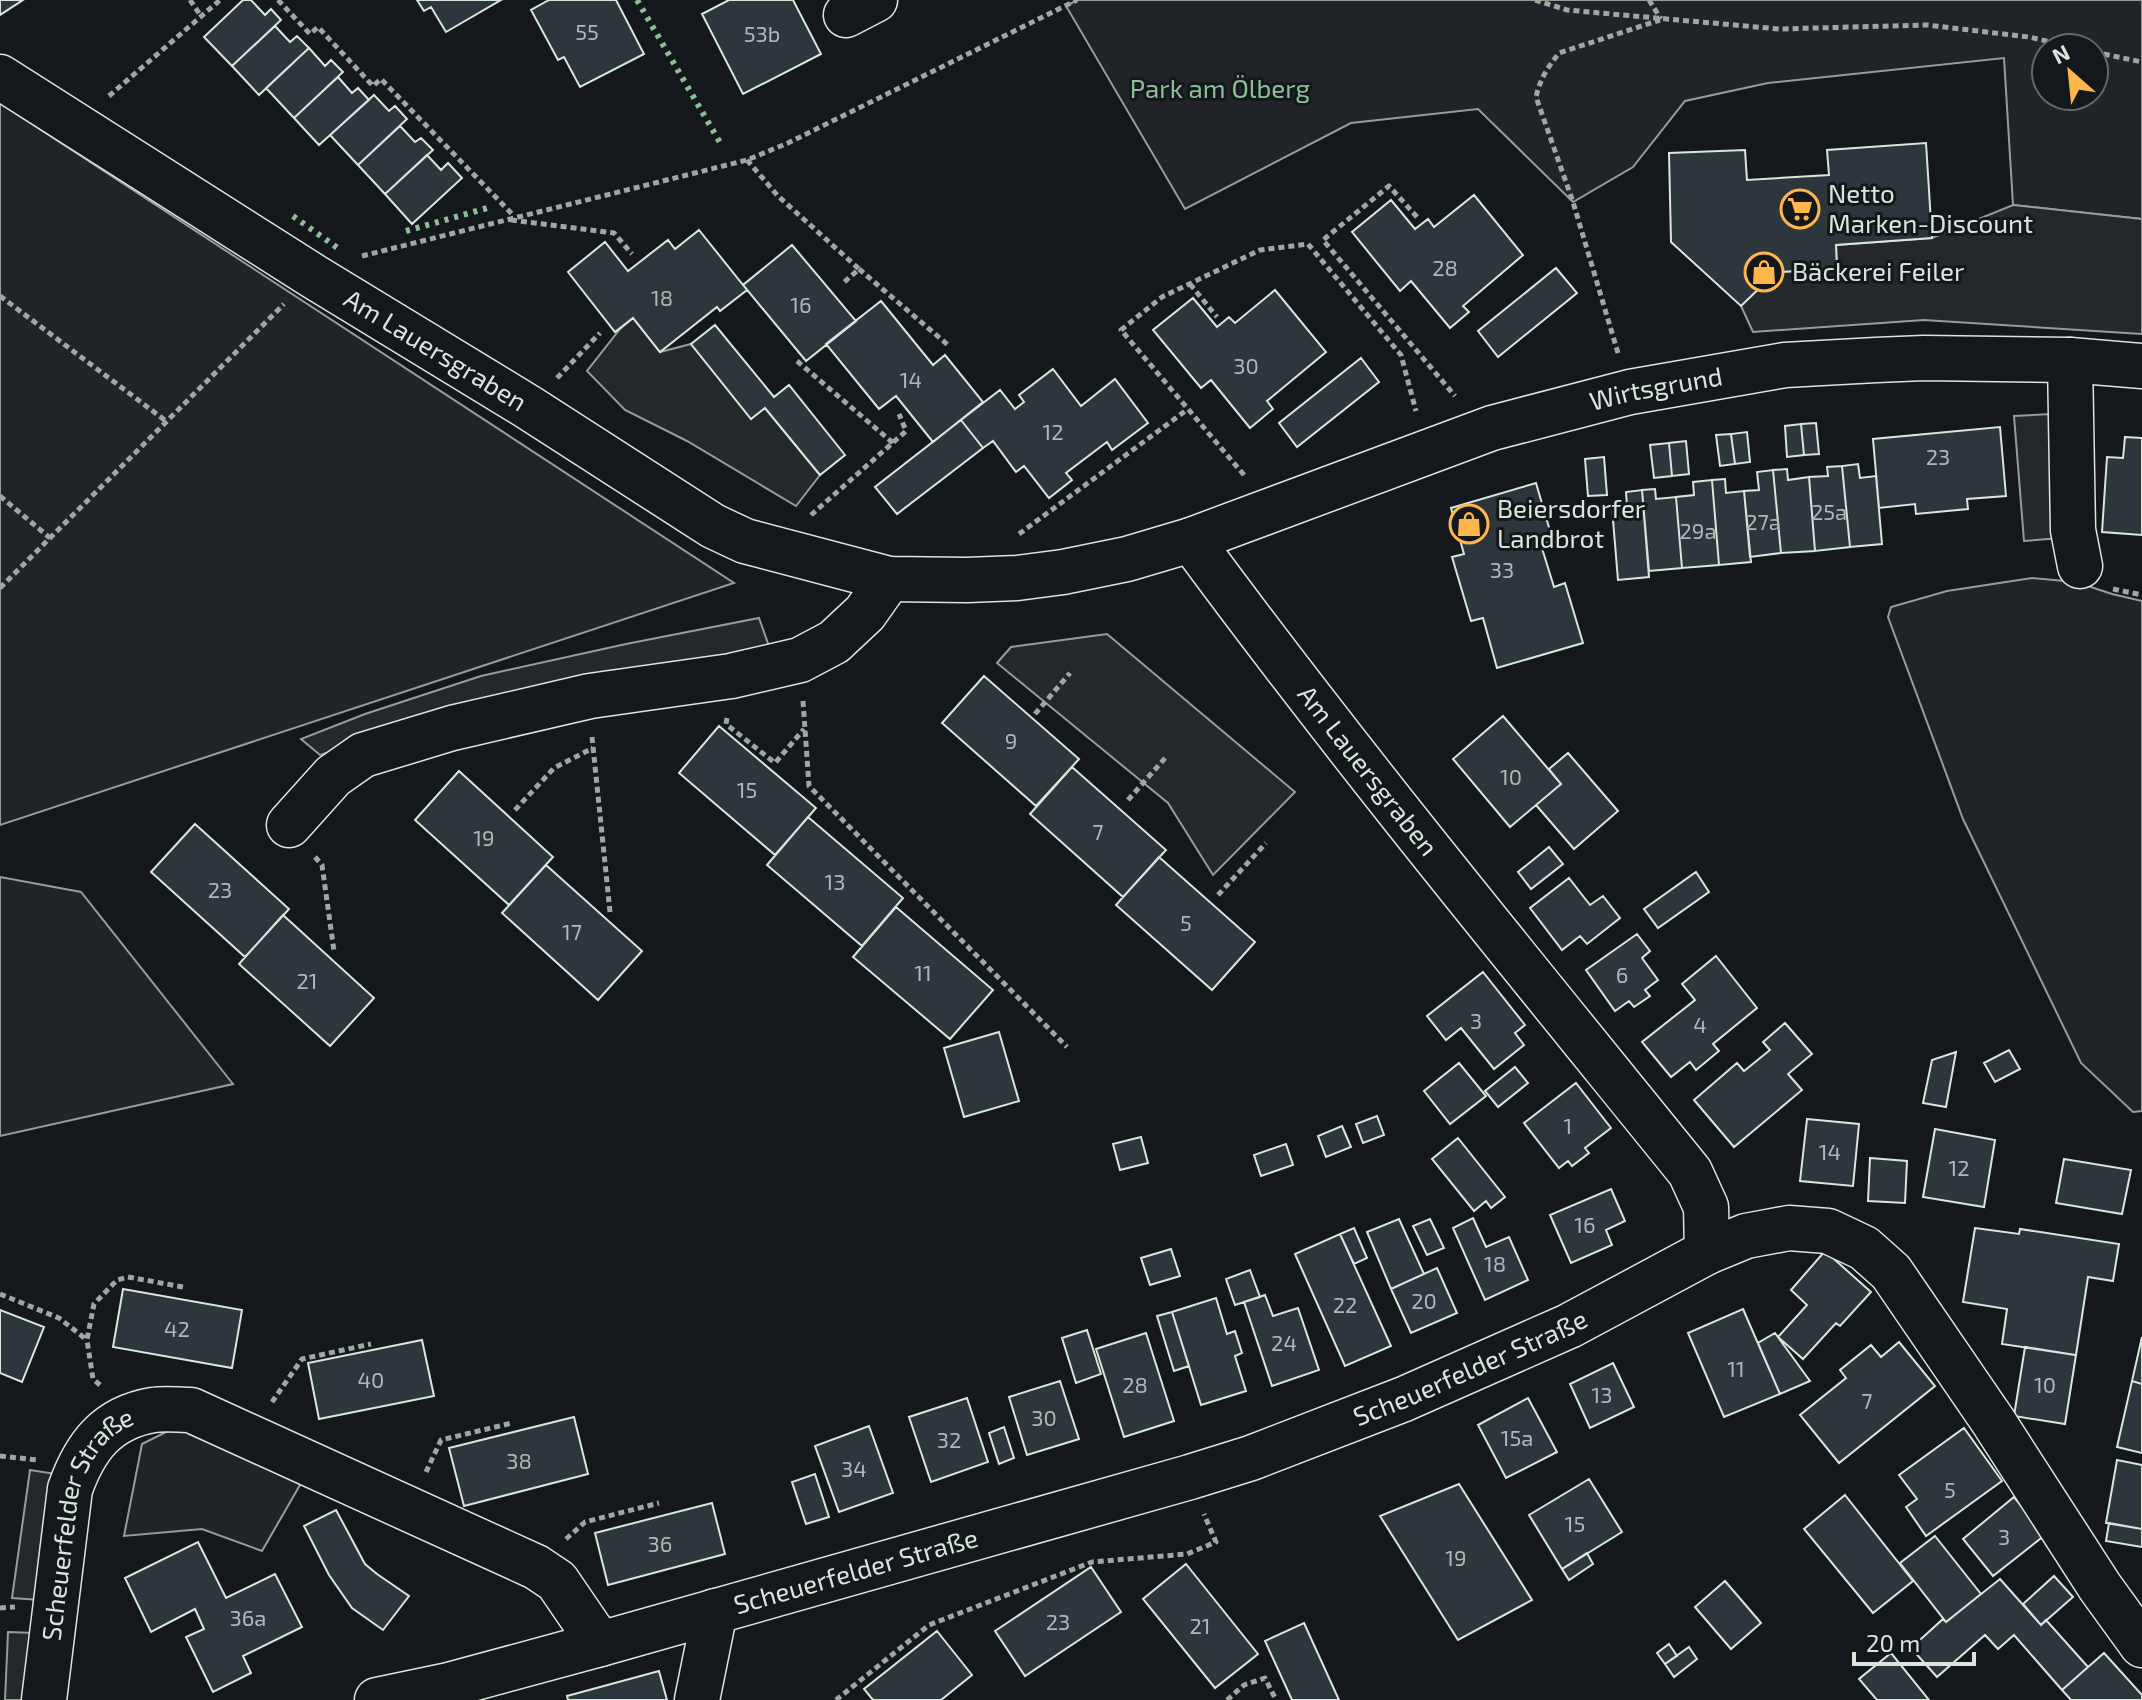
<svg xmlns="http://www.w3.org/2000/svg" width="2142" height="1700" font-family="'Exo 2',sans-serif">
<rect width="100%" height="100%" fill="#14181c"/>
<path fill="#202428" stroke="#939e99" stroke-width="2" fill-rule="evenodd" d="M 1077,0 L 2142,0 L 2142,219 L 2013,205 L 2004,58 L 1768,83 L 1685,101 L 1633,167 L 1573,202 L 1478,109 L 1351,123 L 1185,209 L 1066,6 ZM 2046,48 L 2094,48 L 2094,96 L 2046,96 Z
M 0,103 L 734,583 L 0,825 Z
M 2032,578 L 2076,582 L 2112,594 L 2142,601 L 2142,1111 L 2133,1112 L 2081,1063 L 1963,819 L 1888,617 L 1891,607 L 1947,591 Z
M 0,877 L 81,892 L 233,1084 L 0,1136 Z
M 176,1427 L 304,1478 L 262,1551 L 202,1529 L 124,1536 L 142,1444 Z"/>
<path fill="#24282b" stroke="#939e99" stroke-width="2" d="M 2013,205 L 2142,219 L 2142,334 L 1924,320 L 1753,332 L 1741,306 L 1776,272 L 1837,269 L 1836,245 L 1932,238 Z
M 633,318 L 660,352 L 691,344 L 751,418 L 765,408 L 820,475 L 796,506 L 687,441 L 625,410 L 587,371 L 620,329 Z
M 2051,414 L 2061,538 L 2024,541 L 2014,416 Z
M 759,618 L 770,649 L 456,711 L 320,755 L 301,739 L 365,714 L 481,676 L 626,644 Z
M 1107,634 L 1295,792 L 1213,875 L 1168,803 L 997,663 L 1011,647 Z
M 30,1470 L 56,1474 L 40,1600 L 12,1598 Z
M 8,1632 L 35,1633 L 32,1700 L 5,1700 Z"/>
<path fill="#2c363c" stroke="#d8e6dc" stroke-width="2" d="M 0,0 L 23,0 L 0,15 Z
M 243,0 L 251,0 L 265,15 L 271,9 L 281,20 L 232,66 L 204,37 Z
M 417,0 L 501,0 L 446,32 L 431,7 L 424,11 Z
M 549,0 L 616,0 L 644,54 L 580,87 L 564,57 L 558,60 L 531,10 Z
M 729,0 L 793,0 L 821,54 L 743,94 L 702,14 Z
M 275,26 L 290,42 L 297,36 L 309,48 L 259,95 L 232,66 Z
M 309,48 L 325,66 L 331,60 L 343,72 L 294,118 L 266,88 Z
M 338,77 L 352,93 L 358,88 L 369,100 L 319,145 L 294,118 Z
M 374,95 L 389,111 L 395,106 L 407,119 L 358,165 L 330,135 Z
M 400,126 L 415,142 L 421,138 L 433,150 L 385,194 L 358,165 Z
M 1926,143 L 1932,238 L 1836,245 L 1837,269 L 1776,272 L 1741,306 L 1671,242 L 1669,153 L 1745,150 L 1747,180 L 1829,175 L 1827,150 Z
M 427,155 L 441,170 L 448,163 L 462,178 L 412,224 L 385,194 Z
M 1474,195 L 1523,255 L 1463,306 L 1469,312 L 1450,328 L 1411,281 L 1400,291 L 1352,232 L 1391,200 L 1415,229 L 1428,219 L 1434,227 Z
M 699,230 L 747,290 L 720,311 L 717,307 L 660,352 L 633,318 L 615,332 L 568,272 L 605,242 L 628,271 L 668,240 L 675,249 Z
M 792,245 L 856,321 L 806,361 L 743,285 Z
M 1556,268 L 1577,293 L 1498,357 L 1478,331 Z
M 1275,290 L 1326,352 L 1267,401 L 1273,409 L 1250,428 L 1211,380 L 1201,388 L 1153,330 L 1193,298 L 1217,327 L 1229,317 L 1235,323 Z
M 881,301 L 933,365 L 945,355 L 983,402 L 933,442 L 896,396 L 879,409 L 826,344 Z
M 715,325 L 774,397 L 789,385 L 845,455 L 820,475 L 765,408 L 751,419 L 691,344 Z
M 1361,358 L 1379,382 L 1297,447 L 1279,423 Z
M 1053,369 L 1081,406 L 1115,379 L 1148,423 L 1112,450 L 1107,442 L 1066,473 L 1072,480 L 1049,498 L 1024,466 L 1016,472 L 993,441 L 983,448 L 961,420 L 1000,390 L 1015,409 L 1024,402 L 1019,395 Z
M 961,420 L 983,448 L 897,514 L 875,487 Z
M 1816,423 L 1819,454 L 1804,455 L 1801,424 Z
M 1801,424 L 1804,455 L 1787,457 L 1785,426 Z
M 2000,427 L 2006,496 L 1967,499 L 1968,509 L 1916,514 L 1915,504 L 1879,508 L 1873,439 Z
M 1747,432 L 1750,462 L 1735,464 L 1731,434 Z
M 1731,434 L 1735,464 L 1720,466 L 1716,435 Z
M 2125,437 L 2142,438 L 2142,535 L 2102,532 L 2107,457 L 2123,458 Z
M 1686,441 L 1689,474 L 1672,476 L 1669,443 Z
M 1669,443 L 1672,476 L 1654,478 L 1650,445 Z
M 1604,457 L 1607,495 L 1588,496 L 1585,459 Z
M 1858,464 L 1860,478 L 1876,476 L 1882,544 L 1850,547 L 1842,466 Z
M 1842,466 L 1850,547 L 1815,551 L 1809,477 L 1828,476 L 1827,467 Z
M 1787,469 L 1788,480 L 1809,477 L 1815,551 L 1781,553 L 1773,470 Z
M 1773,470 L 1781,553 L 1750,557 L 1744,491 L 1759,490 L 1757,472 Z
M 1725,479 L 1726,493 L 1744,491 L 1751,562 L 1719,565 L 1712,480 Z
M 1712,480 L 1719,565 L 1682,568 L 1676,497 L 1694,495 L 1693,482 Z
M 1536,483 L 1553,541 L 1541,545 L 1554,587 L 1565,583 L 1583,643 L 1497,668 L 1483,618 L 1471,621 L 1452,557 L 1464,554 L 1451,508 Z
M 1655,489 L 1656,499 L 1676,497 L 1682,568 L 1649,571 L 1642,490 Z
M 1642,490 L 1649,577 L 1618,580 L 1612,508 L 1627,506 L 1626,492 Z
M 984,676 L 1079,759 L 1036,806 L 942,723 Z
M 1503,716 L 1561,784 L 1510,827 L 1453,759 Z
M 719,726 L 816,808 L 775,855 L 679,773 Z
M 1568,753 L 1618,811 L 1574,849 L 1536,805 L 1561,784 L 1549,769 Z
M 1072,767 L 1166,850 L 1123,897 L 1030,814 Z
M 459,771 L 553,857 L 509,905 L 415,820 Z
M 808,817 L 903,898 L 862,946 L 767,865 Z
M 195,824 L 289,909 L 245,957 L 151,872 Z
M 1549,847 L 1563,864 L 1531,889 L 1518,872 Z
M 1159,857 L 1255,942 L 1212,990 L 1116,905 Z
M 546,865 L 642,951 L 598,1000 L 502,913 Z
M 1696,872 L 1709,892 L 1658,928 L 1644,909 Z
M 1569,878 L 1590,905 L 1603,896 L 1620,918 L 1587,944 L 1580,936 L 1562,950 L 1530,908 Z
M 896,907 L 993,990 L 950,1039 L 853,957 Z
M 283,915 L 374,998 L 330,1046 L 239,964 Z
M 1637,934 L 1650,951 L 1642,958 L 1658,980 L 1645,990 L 1650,996 L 1634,1007 L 1629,1001 L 1615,1011 L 1586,970 Z
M 1716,956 L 1757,1008 L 1713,1044 L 1719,1051 L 1696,1070 L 1690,1062 L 1671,1077 L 1642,1042 L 1695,1000 L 1682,984 Z
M 1483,972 L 1525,1025 L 1515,1033 L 1524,1045 L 1494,1069 L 1461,1028 L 1446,1040 L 1427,1016 Z
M 1785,1023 L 1812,1054 L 1788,1074 L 1802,1090 L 1734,1147 L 1694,1100 L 1737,1063 L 1744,1071 L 1770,1050 L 1763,1042 Z
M 999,1032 L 1019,1101 L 964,1117 L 944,1048 Z
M 2009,1050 L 2020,1069 L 1995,1082 L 1984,1063 Z
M 1956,1052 L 1946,1107 L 1923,1103 L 1932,1060 Z
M 1459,1063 L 1486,1096 L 1450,1124 L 1424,1091 Z
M 1515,1067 L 1528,1083 L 1498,1107 L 1485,1091 Z
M 1576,1083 L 1611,1128 L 1585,1148 L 1589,1153 L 1572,1166 L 1568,1161 L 1559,1168 L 1524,1123 Z
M 1377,1116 L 1384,1135 L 1363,1143 L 1356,1124 Z
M 1807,1119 L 1859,1124 L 1853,1186 L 1800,1181 Z
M 1342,1126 L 1351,1147 L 1326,1157 L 1318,1136 Z
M 1935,1129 L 1995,1140 L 1984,1207 L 1923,1197 Z
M 1141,1137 L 1148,1163 L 1120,1170 L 1113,1144 Z
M 1458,1138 L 1505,1197 L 1491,1208 L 1486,1201 L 1474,1211 L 1432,1159 Z
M 1286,1144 L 1293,1165 L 1261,1176 L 1254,1155 Z
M 1870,1158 L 1907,1161 L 1905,1203 L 1868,1201 Z
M 2064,1159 L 2131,1170 L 2122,1214 L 2056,1203 Z
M 1611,1189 L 1625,1221 L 1606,1230 L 1612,1245 L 1571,1263 L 1550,1215 Z
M 1473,1218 L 1486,1247 L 1509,1237 L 1528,1280 L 1485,1300 L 1453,1228 Z
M 1399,1219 L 1424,1274 L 1391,1289 L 1367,1232 Z
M 1430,1219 L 1444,1248 L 1427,1255 L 1413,1226 Z
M 1354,1228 L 1367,1258 L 1354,1264 L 1340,1234 Z
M 1975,1228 L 2019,1234 L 2020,1229 L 2119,1244 L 2113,1281 L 2088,1277 L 2076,1355 L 2002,1344 L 2007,1309 L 1963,1302 Z
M 1340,1234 L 1391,1346 L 1345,1366 L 1295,1254 Z
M 1171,1249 L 1180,1276 L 1150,1285 L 1141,1258 Z
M 1825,1251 L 1871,1292 L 1840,1326 L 1836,1323 L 1803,1359 L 1778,1337 L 1807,1305 L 1791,1290 Z
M 1437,1268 L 1457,1313 L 1411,1333 L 1391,1289 Z
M 1250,1270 L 1260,1297 L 1235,1305 L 1226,1279 Z
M 123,1289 L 242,1310 L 232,1368 L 113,1347 Z
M 1265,1295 L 1273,1316 L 1298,1308 L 1319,1370 L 1272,1386 L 1244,1302 Z
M 1216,1298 L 1227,1334 L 1235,1331 L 1242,1353 L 1235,1356 L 1246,1391 L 1201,1405 L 1172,1312 Z
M 1743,1309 L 1780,1394 L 1724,1417 L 1688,1333 Z
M 0,1310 L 44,1327 L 22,1382 L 0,1373 Z
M 1172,1312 L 1189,1366 L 1174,1371 L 1157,1316 Z
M 1087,1330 L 1101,1374 L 1076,1383 L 1062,1338 Z
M 1146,1333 L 1174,1421 L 1124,1437 L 1096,1349 Z
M 1775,1333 L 1810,1381 L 1780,1394 L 1758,1343 Z
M 2142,1337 L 2142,1384 L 2132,1381 Z
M 422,1340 L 434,1396 L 319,1419 L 308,1363 Z
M 1899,1342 L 1935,1386 L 1839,1463 L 1800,1415 L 1846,1378 L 1840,1370 L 1871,1345 L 1881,1357 Z
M 2025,1347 L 2076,1355 L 2065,1424 L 2014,1416 Z
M 1613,1363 L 1634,1407 L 1590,1428 L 1570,1384 Z
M 1060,1381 L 1079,1439 L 1027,1455 L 1009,1397 Z
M 2132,1381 L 2142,1384 L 2142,1453 L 2117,1447 Z
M 967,1398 L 988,1462 L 931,1482 L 909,1417 Z
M 1528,1398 L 1557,1452 L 1506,1478 L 1478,1425 Z
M 574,1417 L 588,1474 L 464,1506 L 449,1448 Z
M 869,1426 L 893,1493 L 839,1512 L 815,1446 Z
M 1004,1427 L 1014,1458 L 999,1464 L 989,1433 Z
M 1964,1428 L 2002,1481 L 1926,1536 L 1906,1507 L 1917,1499 L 1899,1475 Z
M 2117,1460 L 2142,1465 L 2142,1529 L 2106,1523 Z
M 815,1474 L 829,1517 L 806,1524 L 792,1482 Z
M 1589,1479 L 1622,1532 L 1562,1569 L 1529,1515 Z
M 1459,1484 L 1532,1600 L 1458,1640 L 1380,1516 Z
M 1845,1495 L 1913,1581 L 1873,1613 L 1804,1529 Z
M 2014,1497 L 2045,1535 L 1993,1576 L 1963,1539 Z
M 712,1503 L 725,1554 L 608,1585 L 595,1533 Z
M 336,1510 L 365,1564 L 377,1574 L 409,1596 L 383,1630 L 352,1608 L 329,1575 L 304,1526 Z
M 2109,1523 L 2142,1529 L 2142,1547 L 2106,1541 Z
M 1935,1536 L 1981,1594 L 1946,1622 L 1900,1563 Z
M 198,1542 L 226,1598 L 275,1574 L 302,1627 L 243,1656 L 251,1673 L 213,1692 L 186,1637 L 204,1629 L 195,1609 L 151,1632 L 125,1578 Z
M 1587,1553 L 1593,1564 L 1569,1580 L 1562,1569 Z
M 1186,1564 L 1258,1654 L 1215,1688 L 1143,1599 Z
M 1091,1567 L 1121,1612 L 1025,1676 L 995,1631 Z
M 2054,1576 L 2073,1597 L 2041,1625 L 2023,1604 Z
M 2000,1579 L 2041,1625 L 2046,1620 L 2088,1667 L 2062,1690 L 2014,1635 L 1998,1649 L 1985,1635 L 1937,1677 L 1911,1648 L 1943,1619 L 1946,1622 Z
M 1725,1581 L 1761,1623 L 1731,1649 L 1695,1607 Z
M 1304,1623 L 1339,1700 L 1292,1700 L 1265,1641 Z
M 937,1631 L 972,1675 L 941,1700 L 873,1700 L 864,1689 Z
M 1669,1644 L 1677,1656 L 1665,1664 L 1657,1653 Z
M 1689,1647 L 1697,1659 L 1674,1677 L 1665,1664 Z
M 1891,1653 L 1929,1700 L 1877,1700 L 1859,1679 Z
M 2104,1653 L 2142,1695 L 2142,1700 L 2071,1700 L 2062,1690 Z
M 659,1671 L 667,1700 L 568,1700 L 567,1696 Z"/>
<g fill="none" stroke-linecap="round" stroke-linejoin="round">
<defs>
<g id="minor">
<path d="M 846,15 L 875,0"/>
<path id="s1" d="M 0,77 L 313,276 L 528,407 L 713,526 L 745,541 L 889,579 L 967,580 L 1017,578 L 1063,572 L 1127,559 L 1191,540 C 1350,756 1521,963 1690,1172 L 1706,1207 L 1707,1252"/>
<path d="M 2070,360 L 2073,530 L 2080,566"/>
<path id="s2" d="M 1191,540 L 1492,428 L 1630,392 L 1785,365 L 1876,360 L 1924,358 L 2070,360 L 2142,366"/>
<path d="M 289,825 L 333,776 L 363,755 L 452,728 L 590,696 L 731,676 L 800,660 L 834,642 L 865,613 L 889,579"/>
<path id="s3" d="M 44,1700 L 70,1489 C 85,1447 106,1418 153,1410 C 165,1408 179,1410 191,1410 L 536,1567 L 557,1581 L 600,1644"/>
<path id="s4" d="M 377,1700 L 449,1685 L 600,1644 L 1190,1477 L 1251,1458 L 1404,1399 L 1569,1326 L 1707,1252 L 1746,1236 L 1789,1228 L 1828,1231 L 1864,1248 L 1891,1272 L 1993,1421 L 2100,1587 L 2142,1645"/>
<path d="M 697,1700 L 715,1611"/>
</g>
</defs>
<use href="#minor" stroke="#d8e6dc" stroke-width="47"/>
<path stroke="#9da8a2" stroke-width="5" stroke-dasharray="6 4" stroke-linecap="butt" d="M 190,0 L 201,16
M 278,0 L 310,34 L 318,27 L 373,86 L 381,79 L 514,216
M 1535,0 L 1567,10 L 1779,29 L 1927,25 L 2029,37 L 2078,48
M 1649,0 L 1661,19
M 2094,52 L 2142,62
M 109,96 L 220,0
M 747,160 L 778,196 L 859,269 L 842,284
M 1417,217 L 1389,186 L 1323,240 L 1455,396
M 511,220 L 614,233 L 632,254
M 362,256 L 747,160 L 788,143 L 1077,0
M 859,269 L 948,345
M 1190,284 L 1217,317
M 0,296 L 166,421
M 1618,353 L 1573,202 L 1536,97 C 1540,79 1548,67 1559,53 L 1660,20
M 797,361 L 893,443
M 557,378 L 600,333
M 1244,475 L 1121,330 L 1162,297 L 1260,250 L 1308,244 L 1401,355 L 1416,411
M 0,496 L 50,538
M 811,515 L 906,431 L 899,414
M 1019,534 L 1188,409
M 0,588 L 284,304
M 2113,589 L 2142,595
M 803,701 L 809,786 L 1067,1047
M 1035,714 L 1070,673
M 727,718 L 726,724 L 775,763 L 804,729
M 592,737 L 610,912
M 1128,800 L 1166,757
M 515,810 L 554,768 L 593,748
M 315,857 L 322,865 L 334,951
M 1218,895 L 1266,843
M 0,1294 L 59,1318 L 87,1340
M 100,1385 L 93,1379 L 87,1340 L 94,1304 L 117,1280 L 128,1277 L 183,1287
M 272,1402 L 302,1359 L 371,1344
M 0,1456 L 38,1460
M 426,1472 L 441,1440 L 512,1423
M 566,1539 L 585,1522 L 659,1503
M 0,1608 L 15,1607
M 836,1700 L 929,1625 L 1092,1562 L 1187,1554 L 1216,1542 L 1204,1514
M 1227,1700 L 1244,1685 L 1265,1678 L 1276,1700"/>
<use href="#minor" stroke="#14181c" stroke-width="44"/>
<path stroke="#8ac095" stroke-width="6" stroke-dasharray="4 6" stroke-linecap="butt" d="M 637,0 L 722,146
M 293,216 L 339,249
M 406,231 L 491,207"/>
</g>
<defs>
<symbol id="supermarket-ring" viewBox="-11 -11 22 22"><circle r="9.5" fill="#14181c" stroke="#ffb74d" stroke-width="1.5"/><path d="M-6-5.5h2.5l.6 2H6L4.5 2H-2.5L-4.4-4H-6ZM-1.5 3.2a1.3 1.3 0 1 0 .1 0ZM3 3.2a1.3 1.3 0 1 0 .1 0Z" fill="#ffb74d"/></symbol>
<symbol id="shop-ring" viewBox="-11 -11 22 22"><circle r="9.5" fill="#14181c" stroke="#ffb74d" stroke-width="1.5"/><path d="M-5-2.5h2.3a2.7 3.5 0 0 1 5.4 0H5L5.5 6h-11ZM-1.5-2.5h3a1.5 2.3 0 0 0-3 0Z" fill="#ffb74d"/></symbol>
</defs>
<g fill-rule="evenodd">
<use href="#supermarket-ring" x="1778" y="187" width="44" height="44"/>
<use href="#shop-ring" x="1742" y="250" width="44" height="44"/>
<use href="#shop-ring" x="1447" y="502" width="44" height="44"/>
</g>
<g text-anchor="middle" stroke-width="6" stroke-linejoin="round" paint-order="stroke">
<g font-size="22" fill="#adbab4">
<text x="587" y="40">55</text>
<text x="762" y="42">53b</text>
<text x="1445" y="276">28</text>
<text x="662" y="306">18</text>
<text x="801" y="313">16</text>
<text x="1246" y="374">30</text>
<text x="911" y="388">14</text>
<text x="1053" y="440">12</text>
<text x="1938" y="465">23</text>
<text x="1829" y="520">25a</text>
<text x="1763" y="530">27a</text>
<text x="1698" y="539">29a</text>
<text x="1502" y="578">33</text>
<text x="1011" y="749">9</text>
<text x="1511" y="785">10</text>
<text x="747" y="798">15</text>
<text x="1098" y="840">7</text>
<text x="484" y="846">19</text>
<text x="835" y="890">13</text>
<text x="220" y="898">23</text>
<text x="1186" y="931">5</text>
<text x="572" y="940">17</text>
<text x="923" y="981">11</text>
<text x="1622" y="983">6</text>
<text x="307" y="989">21</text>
<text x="1476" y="1029">3</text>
<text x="1700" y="1033">4</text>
<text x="1568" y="1134">1</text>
<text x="1830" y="1160">14</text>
<text x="1959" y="1176">12</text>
<text x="1585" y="1233">16</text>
<text x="1495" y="1272">18</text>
<text x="1424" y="1309">20</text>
<text x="1345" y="1313">22</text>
<text x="177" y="1337">42</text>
<text x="1284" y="1351">24</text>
<text x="1736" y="1377">11</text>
<text x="371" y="1388">40</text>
<text x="1135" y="1393">28</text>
<text x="2045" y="1393">10</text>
<text x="1602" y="1403">13</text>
<text x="1867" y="1409">7</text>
<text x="1044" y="1426">30</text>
<text x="1517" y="1446">15a</text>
<text x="949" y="1448">32</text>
<text x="519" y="1469">38</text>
<text x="854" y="1477">34</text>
<text x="1950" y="1498">5</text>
<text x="1575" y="1532">15</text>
<text x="2004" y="1545">3</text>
<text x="660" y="1552">36</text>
<text x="1456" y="1566">19</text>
<text x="248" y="1626">36a</text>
<text x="1058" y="1630">23</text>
<text x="1200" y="1634">21</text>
</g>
<g font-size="26" fill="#8ac095" stroke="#14181c">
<text x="1220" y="98">Park am Ölberg</text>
</g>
<g font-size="26" fill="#d8e6dc" stroke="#14181c" text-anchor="start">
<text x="1828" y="203">Netto<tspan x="1828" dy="30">Marken-Discount</tspan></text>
<text x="1792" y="281">Bäckerei Feiler</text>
<text x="1497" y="518">Beiersdorfer<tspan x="1497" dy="30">Landbrot</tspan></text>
</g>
<g font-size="26" fill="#d8e6dc" stroke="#14181c">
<text dy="9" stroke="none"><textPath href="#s1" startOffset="514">Am Lauersgraben</textPath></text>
<text dy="9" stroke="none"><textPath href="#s2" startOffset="490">Wirtsgrund</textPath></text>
<text dy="9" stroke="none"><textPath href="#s1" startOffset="1624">Am Lauersgraben</textPath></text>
<text dy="9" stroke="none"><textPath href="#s4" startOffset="1144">Scheuerfelder Straße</textPath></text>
<text dy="9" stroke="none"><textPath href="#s3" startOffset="186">Scheuerfelder Straße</textPath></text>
<text dy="9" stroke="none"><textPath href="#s4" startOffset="496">Scheuerfelder Straße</textPath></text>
</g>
</g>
<g transform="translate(2070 72) rotate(333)"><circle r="38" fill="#14181c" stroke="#626a69" stroke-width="2"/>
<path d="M0-6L14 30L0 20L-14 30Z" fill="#ffb74d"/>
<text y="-12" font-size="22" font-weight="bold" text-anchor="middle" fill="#d8e6dc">N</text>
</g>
<path d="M1854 1652v12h120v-12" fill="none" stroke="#d8e6dc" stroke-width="4"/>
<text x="1866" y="1652" font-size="24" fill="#d8e6dc" stroke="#14181c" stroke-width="6" paint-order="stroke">20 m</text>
</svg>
